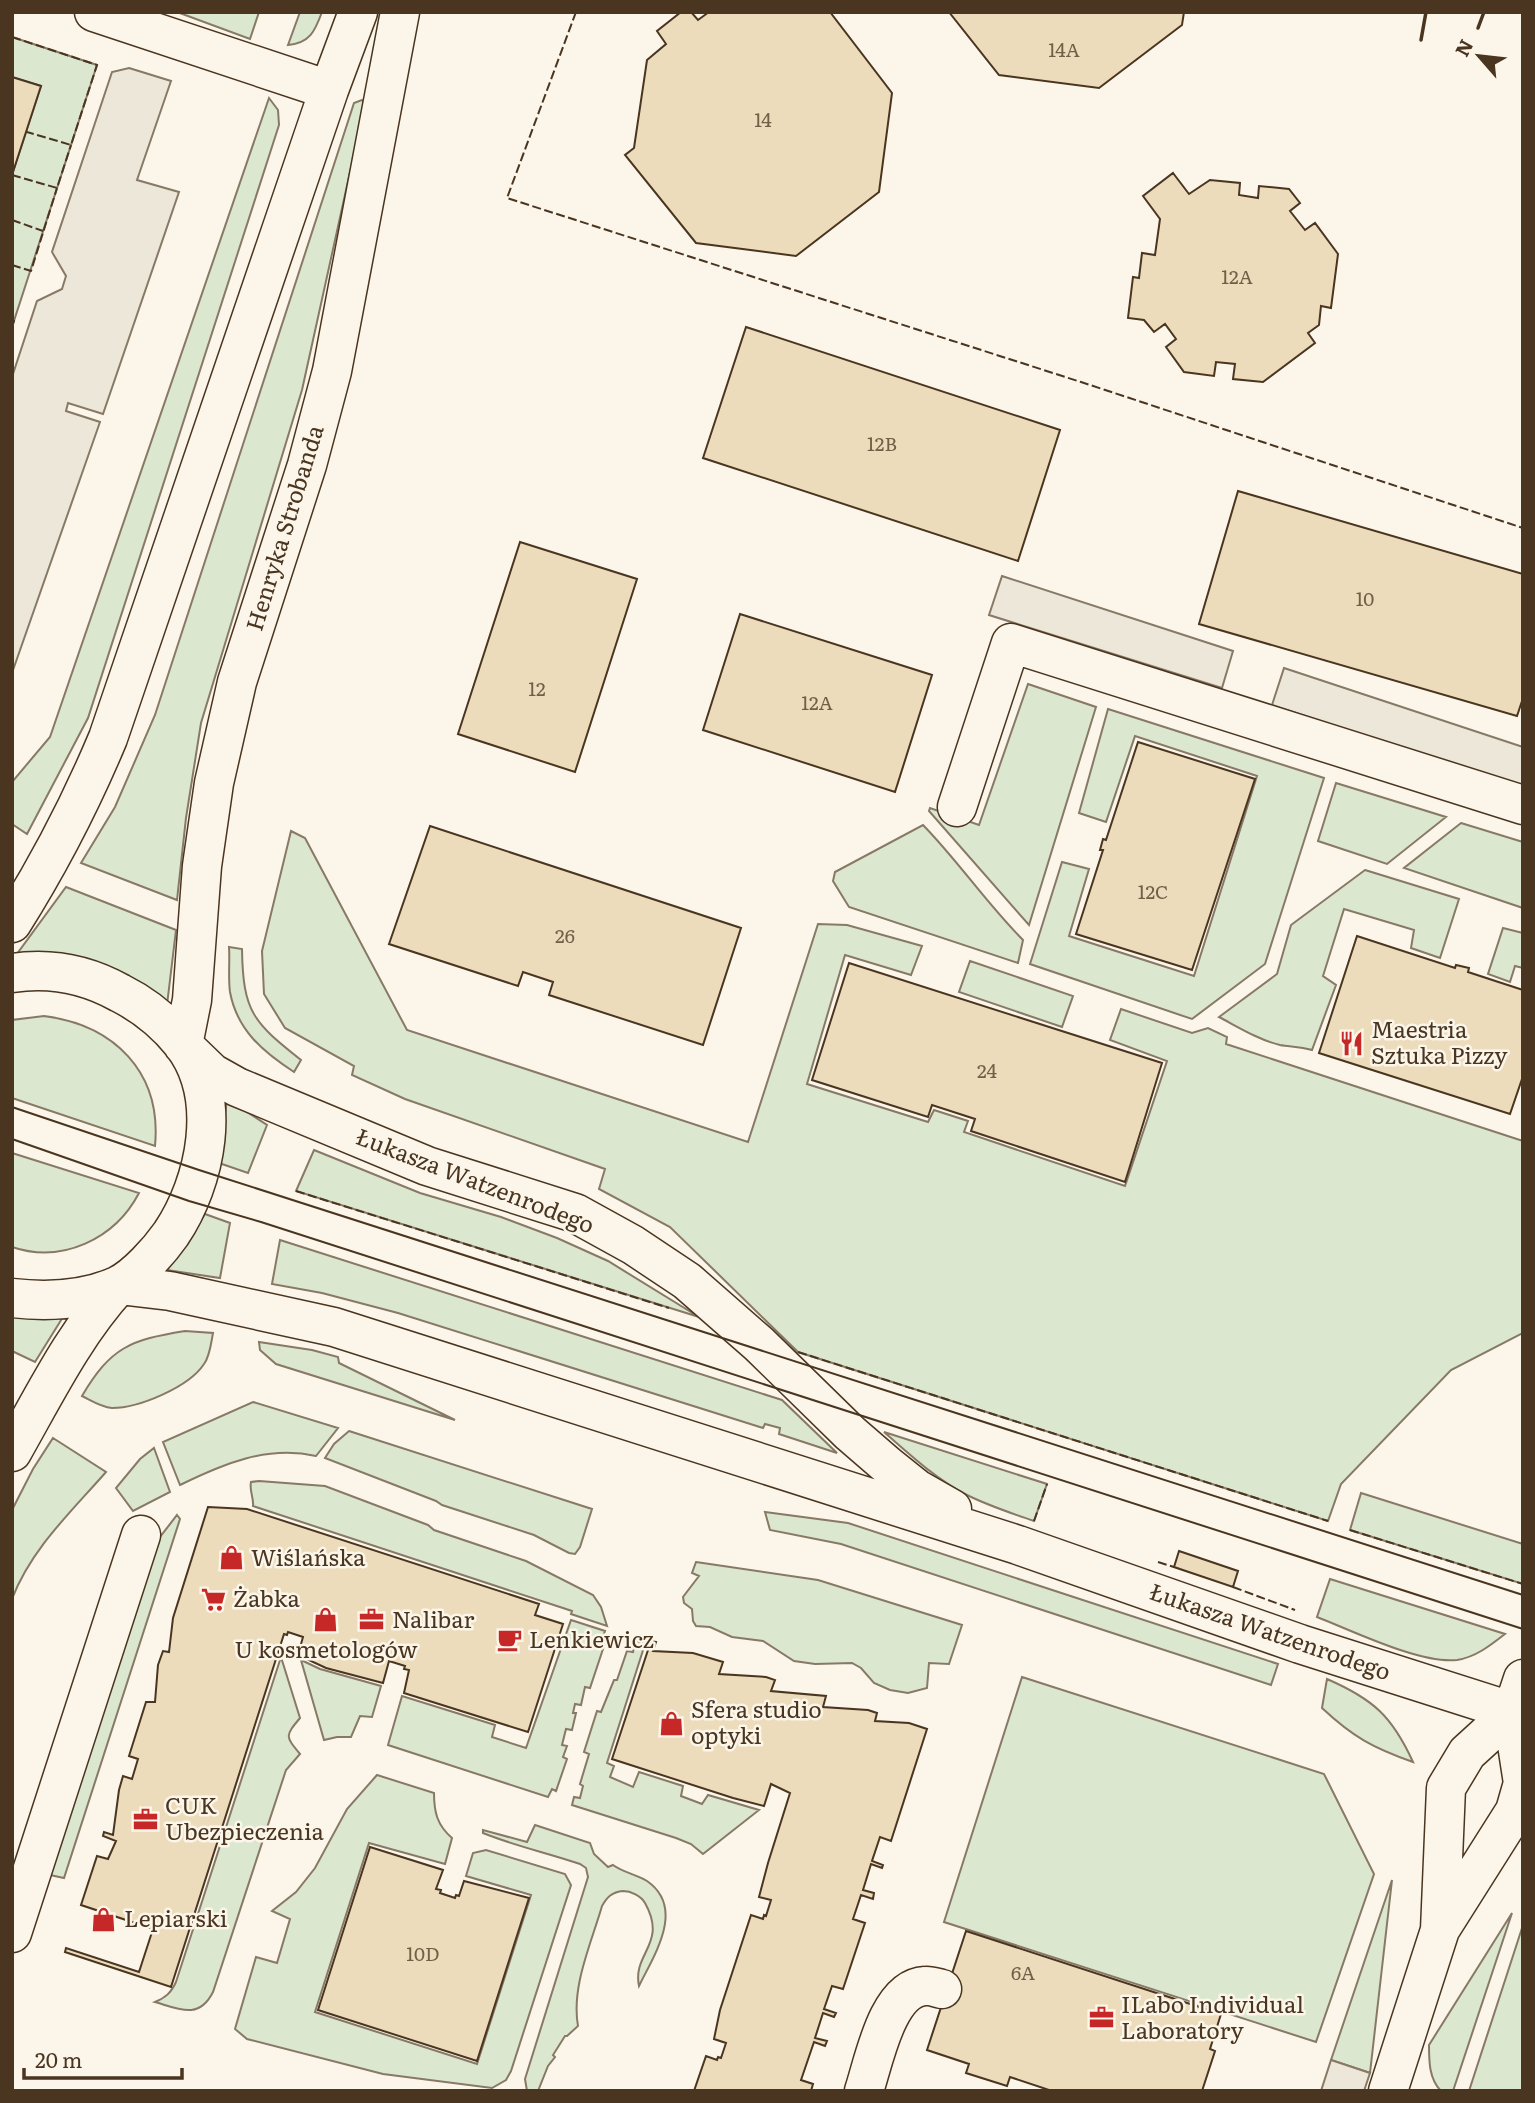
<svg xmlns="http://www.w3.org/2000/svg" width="1535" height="2103" font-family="Literata,serif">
<rect width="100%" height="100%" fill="#fbf6e9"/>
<path fill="#dce7d0" stroke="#887966" stroke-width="2" d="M 177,12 L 259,12 L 250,39 Z
M 300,12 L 322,12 C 315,31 310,43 288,45 Z
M 12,37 L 97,65 L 12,327 L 12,175 L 41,86 L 12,77 Z
M 269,98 L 278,110 L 279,125 L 88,718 L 27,834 L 12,824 L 12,782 L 50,737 Z
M 362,100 L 365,104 L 302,390 L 201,723 L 186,818 L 177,900 L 81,863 L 115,807 L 155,715 L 354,103 Z
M 1028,684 L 1096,707 L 1029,925 L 929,811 L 930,808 L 979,825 Z
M 1108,709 L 1324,778 L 1265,964 L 1192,1019 L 1030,964 L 1062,862 L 1089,869 L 1069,936 L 1194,976 L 1257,776 L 1135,736 L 1106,822 L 1079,813 Z
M 1336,783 L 1446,817 L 1387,864 L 1318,841 Z
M 1461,823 L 1523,842 L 1523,908 L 1404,868 Z
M 923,825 C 959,862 987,904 1023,940 L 1018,963 L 849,907 L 833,881 L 835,872 Z
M 291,831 L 305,838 L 407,1030 L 748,1142 L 818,924 L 847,925 L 922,946 L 911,975 L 845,955 L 807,1084 L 928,1122 L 934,1110 L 968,1121 L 964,1132 L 1125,1186 L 1167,1061 L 1110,1040 L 1121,1009 L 1192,1033 L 1208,1028 L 1227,1037 L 1226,1044 L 1523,1141 L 1523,1333 L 1451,1370 L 1341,1484 L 1328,1521 L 798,1352 L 670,1227 L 599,1189 L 605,1169 L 405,1099 L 352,1075 L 354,1066 L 285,1028 L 264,994 L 262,951 Z
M 1365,870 L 1459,899 L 1440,958 L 1411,948 L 1414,930 L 1344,909 L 1323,976 L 1336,985 L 1312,1050 C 1299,1046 1290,1047 1280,1045 C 1259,1040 1238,1027 1219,1017 L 1277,974 L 1291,925 Z
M 66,887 L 176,930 L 167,1005 L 14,958 Z
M 1503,928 L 1523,933 L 1523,968 L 1515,966 L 1510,982 L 1488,974 Z
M 229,947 L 242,949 C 243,1012 253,1022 301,1060 L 294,1072 C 263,1052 237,1030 230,992 C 228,978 230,961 229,947 Z
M 970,961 L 1073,996 L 1062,1027 L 959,992 Z
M 44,1016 C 114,1025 162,1072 155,1146 L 12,1098 L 12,1020 Z
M 227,1099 L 267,1125 L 248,1173 L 219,1163 Z
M 314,1150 L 420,1193 L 501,1217 L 557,1238 L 608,1261 L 699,1317 L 296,1191 Z
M 12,1153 L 139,1193 C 115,1239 62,1264 12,1247 Z
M 205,1214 L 230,1223 L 220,1278 L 167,1270 Z
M 280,1240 L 782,1400 L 837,1453 L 779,1434 L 780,1428 L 765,1424 L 763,1428 L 398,1313 L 322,1293 L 272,1284 Z
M 12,1315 L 63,1317 L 35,1362 L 12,1351 Z
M 185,1331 L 213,1333 C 211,1343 210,1356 204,1364 C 189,1387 139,1408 112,1408 C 101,1407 92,1401 82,1396 C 111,1347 130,1340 185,1331 Z
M 259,1342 L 312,1350 L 338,1357 L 339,1363 L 455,1420 L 276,1364 L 260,1350 Z
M 253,1402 L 338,1428 L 316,1456 C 267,1445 223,1464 180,1485 L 163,1442 Z
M 349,1431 L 592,1509 L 580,1547 L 575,1554 L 569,1553 L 534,1535 L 442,1505 L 436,1501 L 325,1458 L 334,1444 Z
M 884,1432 L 1047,1484 L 1034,1521 C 1011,1513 989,1506 967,1495 C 937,1480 910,1455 884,1432 Z
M 53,1438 L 106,1472 C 71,1512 31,1549 12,1599 L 12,1510 L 33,1469 Z
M 154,1448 L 170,1492 L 133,1511 L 116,1488 L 140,1459 Z
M 259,1481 L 325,1486 L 428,1525 L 434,1530 L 526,1561 L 593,1595 L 601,1607 L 607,1626 L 571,1614 L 572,1611 L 253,1506 C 254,1498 249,1490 251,1482 Z
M 1361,1493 L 1523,1544 L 1523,1584 L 1350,1530 Z
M 765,1512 L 848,1523 L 1278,1664 L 1271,1685 L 841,1544 L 770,1530 Z
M 177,1515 L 180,1519 L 64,1878 L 50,1875 L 160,1537 Z
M 696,1562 L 818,1580 L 962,1625 L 949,1664 L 929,1663 L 927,1688 L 908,1693 L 890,1690 L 874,1683 L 861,1668 L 852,1663 L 815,1664 L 794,1661 L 763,1641 L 732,1637 L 710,1627 L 696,1626 L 693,1621 L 692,1609 L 684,1603 L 683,1597 L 699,1576 L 692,1573 Z
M 1330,1579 L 1505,1634 C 1491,1645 1476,1657 1457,1660 C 1420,1664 1353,1631 1317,1617 Z
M 571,1620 L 605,1631 L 601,1642 L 605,1643 L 590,1688 L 585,1687 L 581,1705 L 575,1704 L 573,1713 L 576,1713 L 572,1730 L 566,1729 L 562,1745 L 567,1746 L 563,1757 L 567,1759 L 556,1791 L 552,1789 L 548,1797 L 388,1745 L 402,1696 L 495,1725 L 492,1737 L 526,1748 Z
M 635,1640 L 645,1644 L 607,1763 L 614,1766 L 610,1777 L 633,1787 L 639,1772 L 683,1786 L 681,1796 L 702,1804 L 708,1795 L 759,1810 L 703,1854 L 691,1844 L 676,1838 L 572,1805 L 574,1797 L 580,1798 L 583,1786 L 580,1784 L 589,1754 L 584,1752 L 597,1711 L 601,1712 L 614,1680 L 617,1680 L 627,1651 L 633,1652 Z
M 281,1657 L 300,1718 C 285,1736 285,1736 300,1754 L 286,1770 L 213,1992 C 199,2020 179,2009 155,2002 C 165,1998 171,1993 176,1982 Z
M 301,1660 L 320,1669 L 381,1686 L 372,1717 L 360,1716 L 351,1737 L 337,1737 L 324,1740 Z
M 1022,1677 L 1324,1774 L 1374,1874 L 1316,2042 L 944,1922 Z
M 1327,1679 C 1373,1699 1392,1716 1413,1762 C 1373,1748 1353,1737 1322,1708 Z
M 377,1775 L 434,1793 C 434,1812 437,1825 452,1838 L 445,1864 L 369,1843 L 315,2012 L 477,2064 L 531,1895 L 466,1876 L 473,1853 L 486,1850 L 565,1874 L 571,1885 L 511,2071 L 506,2080 L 492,2088 L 383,2074 L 247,2039 L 235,2029 L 256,1957 L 277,1963 L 290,1919 L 272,1911 L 296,1892 L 315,1868 L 347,1809 Z
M 535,1825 L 590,1843 L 594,1854 L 608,1867 L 613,1865 C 624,1873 636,1874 647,1881 C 686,1908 654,1955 639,1986 C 632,1953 668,1944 645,1903 C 641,1896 631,1891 623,1891 C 612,1892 607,1897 602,1906 C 591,1944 571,1987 578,2026 L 567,2036 L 565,2036 L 553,2055 L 555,2057 L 548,2066 L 538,2091 L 527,2091 L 525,2079 L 588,1877 L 586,1868 L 580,1864 C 548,1853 515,1846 483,1833 L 483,1830 L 527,1842 Z
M 1392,1880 L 1370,2073 L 1331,2060 Z
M 1512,1913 L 1453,2091 L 1441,2091 C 1429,2079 1429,2061 1429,2045 Z
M 1523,1925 L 1523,2091 L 1469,2091 Z"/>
<path fill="#ede7d9" stroke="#887966" stroke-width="2" d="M 129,68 L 171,81 L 137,180 L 179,192 L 103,414 L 68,403 L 66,411 L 100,422 L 12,673 L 12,377 L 37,301 L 62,289 L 66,276 L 52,252 L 112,72 Z
M 1002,576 L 1233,651 L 1222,688 L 989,615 Z
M 1284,668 L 1523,747 L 1523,788 L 1272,705 Z
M 1331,2060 L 1370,2073 L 1364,2091 L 1321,2091 Z"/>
<path fill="#ecdcbc" stroke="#4a3520" stroke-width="2" d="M 681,12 L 691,12 L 698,20 L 709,12 L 830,12 L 892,93 L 879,192 L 796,256 L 696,243 L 625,155 L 634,148 L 647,60 L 666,44 L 657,31 Z
M 949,12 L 1184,12 L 1182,25 L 1099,88 L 999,75 Z
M 12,77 L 41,86 L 12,175 Z
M 1173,173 L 1189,194 L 1210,180 L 1240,183 L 1239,195 L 1258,198 L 1259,186 L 1289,189 L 1300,203 L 1290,211 L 1305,230 L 1315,223 L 1338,254 L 1331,308 L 1321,306 L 1319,325 L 1308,333 L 1315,343 L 1263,382 L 1233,379 L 1235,364 L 1216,362 L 1214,376 L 1184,372 L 1166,347 L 1176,339 L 1165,324 L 1154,332 L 1144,320 L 1128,318 L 1133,277 L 1139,278 L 1142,253 L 1155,255 L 1160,219 L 1143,196 Z
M 746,327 L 1060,430 L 1018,561 L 703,458 Z
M 1238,491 L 1523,574 L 1523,698 L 1517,716 L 1199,624 Z
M 520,542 L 637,579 L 575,772 L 458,734 Z
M 740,614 L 932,675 L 895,792 L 703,730 Z
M 1138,742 L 1255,779 L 1192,970 L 1076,934 L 1103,850 L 1100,850 L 1103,839 L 1106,840 Z
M 430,826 L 741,928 L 703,1045 L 549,995 L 553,982 L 523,972 L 518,986 L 389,944 Z
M 1357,936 L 1455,968 L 1456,965 L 1469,968 L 1468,972 L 1523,990 L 1523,1076 L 1510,1114 L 1319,1053 Z
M 849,963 L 1162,1063 L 1125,1182 L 971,1131 L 975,1119 L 932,1105 L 928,1117 L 812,1080 Z
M 208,1507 L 247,1509 L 539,1604 L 535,1615 L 563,1624 L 528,1732 L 404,1693 L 409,1670 L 404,1669 L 405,1666 L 389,1661 L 383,1683 L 326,1668 L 298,1655 L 303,1637 L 288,1632 L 287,1635 L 284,1634 L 171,1987 L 65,1952 L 66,1948 L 139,1972 L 153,1929 L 81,1905 L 97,1856 L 108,1859 L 116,1841 L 103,1836 L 104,1832 L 113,1835 L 119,1790 L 123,1776 L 132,1779 L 138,1759 L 129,1756 L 146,1702 L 155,1702 L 158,1665 L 163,1651 L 169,1652 L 173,1618 Z
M 1179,1551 L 1238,1571 L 1233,1587 L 1174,1567 Z
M 651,1641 L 656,1642 L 653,1651 L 693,1653 L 723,1662 L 719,1674 L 766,1677 L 775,1680 L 771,1691 L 826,1696 L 823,1707 L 868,1710 L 877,1713 L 875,1721 L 909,1723 L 927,1729 L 891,1841 L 880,1837 L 872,1861 L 883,1865 L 882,1868 L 871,1864 L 863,1890 L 874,1893 L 873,1899 L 861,1895 L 853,1919 L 865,1923 L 843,1989 L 832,1986 L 824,2009 L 836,2013 L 834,2017 L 823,2013 L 815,2038 L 827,2041 L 825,2046 L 814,2042 L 801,2080 L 813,2084 L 811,2091 L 694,2091 L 706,2056 L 717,2060 L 718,2057 L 721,2058 L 726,2043 L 714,2039 L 720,2010 L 751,1915 L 763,1919 L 764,1915 L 766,1916 L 771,1900 L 759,1897 L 768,1863 L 790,1793 L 771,1784 L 764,1806 L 733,1798 L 612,1759 Z
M 370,1847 L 443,1870 L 436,1889 L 441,1890 L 440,1893 L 455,1898 L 456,1895 L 459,1896 L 464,1881 L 529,1898 L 477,2061 L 318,2010 Z
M 966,1931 L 1221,2014 L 1210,2049 L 1215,2051 L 1202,2091 L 1052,2091 L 1010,2077 L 1007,2086 L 966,2073 L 969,2064 L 927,2050 Z"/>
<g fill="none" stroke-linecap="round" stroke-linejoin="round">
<defs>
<path id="minor" d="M 94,12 L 329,90
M 957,807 L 1011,643 L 1523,805
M 12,923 C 51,861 80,805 108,738 L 329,90 L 358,12
M 12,973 C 51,967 86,974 120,993 C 144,1005 165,1022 182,1043 C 224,1097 206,1182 171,1234 C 159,1251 136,1277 117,1286 C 85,1300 47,1302 12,1298
M 183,1045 L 192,1000 L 202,866 L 214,783 L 237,682 L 307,465 L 332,371 L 400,12
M 183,1045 L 212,1073 L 237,1087 L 427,1166 L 575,1213 L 633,1245 L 687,1281 L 759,1344 L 850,1433 L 887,1465 L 917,1489 L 952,1509
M 119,1285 L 170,1291 L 334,1327 L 1018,1545 L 1300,1644 L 1523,1715
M 12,1452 C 45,1394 74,1334 119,1285
M 1523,1679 L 1512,1712 L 1523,1783
M 1441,1928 L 1515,1811 L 1523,1783
M 12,1933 L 141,1535
M 864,2091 C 874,2061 887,1988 925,1986 C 930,1985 937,1988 942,1989
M 1388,2091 L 1440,1930 L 1446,1788 L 1467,1753 L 1512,1712"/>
</defs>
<use href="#minor" stroke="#4a3520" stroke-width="41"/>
<use href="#minor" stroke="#fbf6e9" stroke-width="38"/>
<path stroke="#4a3520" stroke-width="2" d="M 12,1107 L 199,1170 L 1523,1595
M 12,1139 L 189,1201 L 261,1222 L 1523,1629"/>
<path stroke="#4a3520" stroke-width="2" stroke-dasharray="9 3.5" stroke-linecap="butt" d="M 576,12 L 507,198 L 1081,382 L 1523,528
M 12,37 L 97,65 L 71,145 L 27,132
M 12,175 L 57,188 L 71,145
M 12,220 L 43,231
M 12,265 L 31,271 L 57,188
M 12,320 L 14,321 L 12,327
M 296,1191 L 669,1308
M 798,1352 L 1328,1521
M 1034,1521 L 1047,1484
M 1350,1530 L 1523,1584
M 1158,1562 L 1174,1567
M 1233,1587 L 1295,1610"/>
<path stroke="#4a3520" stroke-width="3.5" d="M 1478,28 L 1484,12
M 1421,40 L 1426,12"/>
</g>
<defs>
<symbol id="restaurant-bare" viewBox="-9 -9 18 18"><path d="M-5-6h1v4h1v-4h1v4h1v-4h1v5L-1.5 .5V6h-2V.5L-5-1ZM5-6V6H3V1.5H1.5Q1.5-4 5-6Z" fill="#c62828" stroke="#fbf6e9" stroke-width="2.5" paint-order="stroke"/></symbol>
<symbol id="shop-bare" viewBox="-9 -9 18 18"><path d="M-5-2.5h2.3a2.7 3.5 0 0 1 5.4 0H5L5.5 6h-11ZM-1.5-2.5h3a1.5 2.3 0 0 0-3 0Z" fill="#c62828" stroke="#fbf6e9" stroke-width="2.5" paint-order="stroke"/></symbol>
<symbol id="supermarket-bare" viewBox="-9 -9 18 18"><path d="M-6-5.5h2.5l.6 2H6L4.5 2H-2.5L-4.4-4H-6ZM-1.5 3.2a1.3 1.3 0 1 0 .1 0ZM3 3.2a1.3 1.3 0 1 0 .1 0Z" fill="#c62828" stroke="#fbf6e9" stroke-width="2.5" paint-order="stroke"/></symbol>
<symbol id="office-bare" viewBox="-9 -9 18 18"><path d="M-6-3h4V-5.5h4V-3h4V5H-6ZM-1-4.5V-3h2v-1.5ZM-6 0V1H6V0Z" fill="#c62828" stroke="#fbf6e9" stroke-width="2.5" paint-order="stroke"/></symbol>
<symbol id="cafe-bare" viewBox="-9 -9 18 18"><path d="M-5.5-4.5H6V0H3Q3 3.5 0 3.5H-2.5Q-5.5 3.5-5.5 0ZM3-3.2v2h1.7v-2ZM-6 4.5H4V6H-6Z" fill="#c62828" stroke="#fbf6e9" stroke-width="2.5" paint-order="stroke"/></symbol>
</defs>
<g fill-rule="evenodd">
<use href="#restaurant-bare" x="1334" y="1026" width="35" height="35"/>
<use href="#shop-bare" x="214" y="1540" width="35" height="35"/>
<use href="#supermarket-bare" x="196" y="1582" width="35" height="35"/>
<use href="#shop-bare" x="308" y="1602" width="35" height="35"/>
<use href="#office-bare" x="354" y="1602" width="35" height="35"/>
<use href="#cafe-bare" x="492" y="1622" width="35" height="35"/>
<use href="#shop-bare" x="654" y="1706" width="35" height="35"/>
<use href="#office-bare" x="128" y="1802" width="35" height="35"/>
<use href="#shop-bare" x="86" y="1902" width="35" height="35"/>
<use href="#office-bare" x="1084" y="2000" width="35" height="35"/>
</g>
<g text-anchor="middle" stroke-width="5" stroke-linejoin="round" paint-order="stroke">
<g font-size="19" fill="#725f47">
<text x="1064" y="57">14A</text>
<text x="763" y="127">14</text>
<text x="1237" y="284">12A</text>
<text x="882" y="451">12B</text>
<text x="1365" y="606">10</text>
<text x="537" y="696">12</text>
<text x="817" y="710">12A</text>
<text x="1153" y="899">12C</text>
<text x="565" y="943">26</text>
<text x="987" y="1078">24</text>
<text x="423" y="1961">10D</text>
<text x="1023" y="1980">6A</text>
</g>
<g font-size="23" fill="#4a3520" stroke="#fbf6e9">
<text transform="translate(285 528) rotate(-73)" y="8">Henryka Strobanda</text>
<text transform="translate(475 1181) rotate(21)" y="8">Łukasza Watzenrodego</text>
<text transform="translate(1270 1632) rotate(19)" y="8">Łukasza Watzenrodego</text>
</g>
<g font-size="23" fill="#4a3520" stroke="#fbf6e9" text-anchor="start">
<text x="1371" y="1038">Maestria<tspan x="1371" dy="26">Sztuka Pizzy</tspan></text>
<text x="251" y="1566">Wiślańska</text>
<text x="233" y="1607">Żabka</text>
<text x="392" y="1628">Nalibar</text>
<text x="529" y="1648">Lenkiewicz</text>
<text x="326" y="1658" text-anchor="middle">U kosmetologów</text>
<text x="691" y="1718">Sfera studio<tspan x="691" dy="26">optyki</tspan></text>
<text x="165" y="1814">CUK<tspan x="165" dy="26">Ubezpieczenia</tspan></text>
<text x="124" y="1927">Lepiarski</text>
<text x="1121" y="2013">ILabo Individual<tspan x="1121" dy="26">Laboratory</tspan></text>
</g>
</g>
<rect width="1535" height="2103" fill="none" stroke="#4a3520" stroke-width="28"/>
<g transform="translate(1479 56) rotate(298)" stroke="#fbf6e9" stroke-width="5" paint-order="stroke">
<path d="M0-5L12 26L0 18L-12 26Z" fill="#4a3520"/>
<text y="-10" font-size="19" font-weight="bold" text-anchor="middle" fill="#4a3520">N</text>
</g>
<path d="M24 2068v10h158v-10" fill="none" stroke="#4a3520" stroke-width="3.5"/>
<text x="35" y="2068" font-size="21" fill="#4a3520" stroke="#fbf6e9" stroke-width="5" paint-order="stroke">20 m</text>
</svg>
